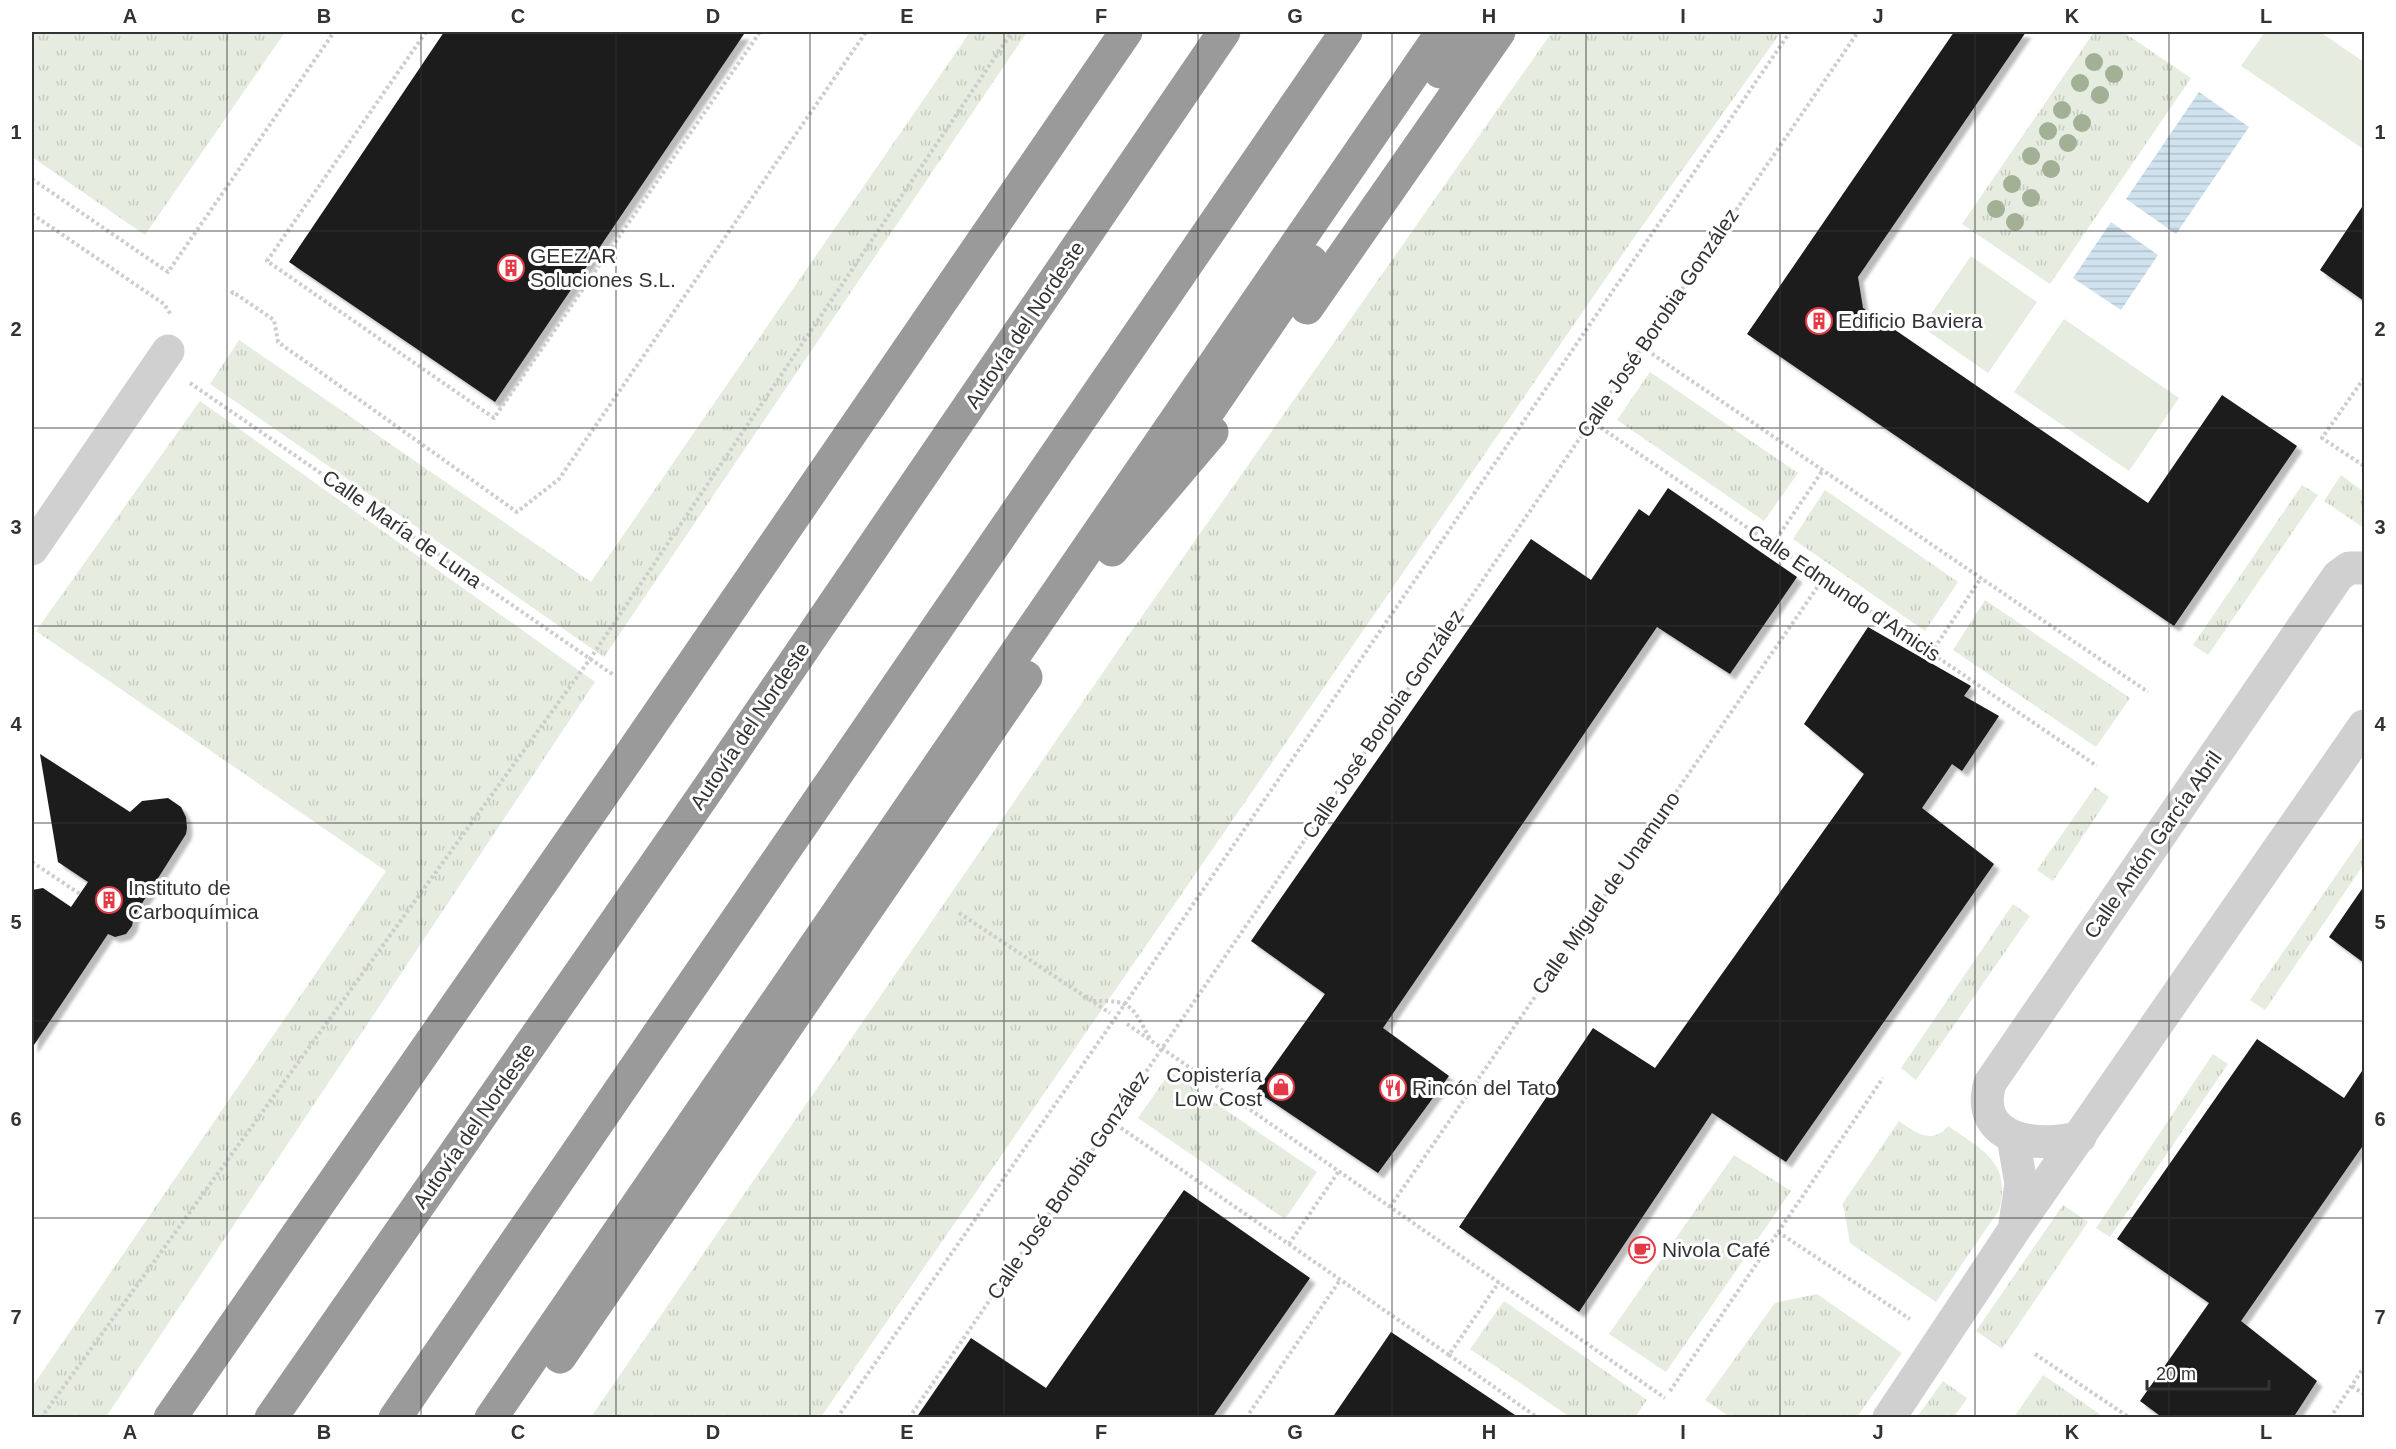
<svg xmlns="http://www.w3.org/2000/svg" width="2396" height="1449" font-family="Helvetica,sans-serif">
<defs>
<pattern id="grass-tufts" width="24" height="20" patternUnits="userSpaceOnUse" patternTransform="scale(1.5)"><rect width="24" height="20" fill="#e6ecdf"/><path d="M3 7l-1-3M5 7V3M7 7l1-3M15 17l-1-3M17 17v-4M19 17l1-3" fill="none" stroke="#c6cbc0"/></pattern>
<pattern id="water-rules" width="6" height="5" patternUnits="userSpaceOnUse" patternTransform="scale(1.5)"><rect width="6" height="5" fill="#cfe2ee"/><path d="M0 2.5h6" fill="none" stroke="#b2c2cd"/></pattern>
<filter id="shadow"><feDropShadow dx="5.5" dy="5.5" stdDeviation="1.5" flood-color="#0004"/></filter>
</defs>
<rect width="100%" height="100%" fill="#fff"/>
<path fill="url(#grass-tufts)" d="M 32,32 L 285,32 L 145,235 L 32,157 Z
M 970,32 L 1027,32 L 604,657 L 210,384 L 239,340 L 591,582 Z
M 1552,32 L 1781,32 L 1635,236 L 821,1417 L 591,1417 L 1119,649 Z
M 2094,32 L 2123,32 L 2191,78 L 2050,284 L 1962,224 Z
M 1650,372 L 1798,473 L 1764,521 L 1617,420 Z
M 200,401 L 595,682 L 106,1417 L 32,1417 L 32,1387 L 386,871 L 36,631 Z
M 2341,475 L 2364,492 L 2364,528 L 2324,501 Z
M 2302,485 L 2318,495 L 2208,655 L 2193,645 Z
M 1825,490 L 1958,582 L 1925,631 L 1793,539 Z
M 1985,600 L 2130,698 L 2096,747 L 1953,650 Z
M 2095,787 L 2109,797 L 2053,881 L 2037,870 Z
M 2364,835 L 2364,864 L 2265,1010 L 2250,1000 Z
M 2013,904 L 2030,916 L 1916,1080 L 1901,1068 Z
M 2213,1054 L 2228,1064 L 2110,1237 L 2096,1228 Z
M 1170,1072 L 1317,1172 L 1285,1219 L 1138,1118 Z
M 1899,1121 C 1915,1132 1932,1146 1948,1126 C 1982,1150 2012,1162 1999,1210 L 1936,1302 L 1850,1243 L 1843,1203 Z
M 1734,1155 L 1791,1191 L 1666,1372 L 1609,1334 Z
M 2063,1205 L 2088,1222 L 2002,1349 L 1976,1331 Z
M 1817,1294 L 1902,1353 L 1857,1417 L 1730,1417 L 1705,1400 L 1775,1303 Z
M 1504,1301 L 1647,1400 L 1635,1417 L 1570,1417 L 1470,1349 Z
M 2043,1375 L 2104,1417 L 2014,1417 Z
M 1943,1381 L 1967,1398 L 1954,1417 L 1917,1417 Z"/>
<path fill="#e6ecdf" d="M 2265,32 L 2320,32 L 2364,62 L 2364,144 L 2362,148 L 2241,66 Z
M 1971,256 L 2037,302 L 1988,373 L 1922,327 Z
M 2064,319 L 2179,398 L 2129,471 L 2014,392 Z"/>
<path fill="url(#water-rules)" d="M 2199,92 L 2249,127 L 2176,234 L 2126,199 Z
M 2111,222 L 2158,255 L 2121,310 L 2073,278 Z"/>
<path fill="#1a1a1a" filter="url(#shadow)" d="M 444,32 L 744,34 L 495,402 L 289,262 Z
M 1954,32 L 2026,32 L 1858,277 L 1863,308 L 2148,503 L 2222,395 L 2297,446 L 2174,626 L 1747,334 Z
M 2364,204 L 2364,301 L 2320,270 Z
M 1668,488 L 1797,577 L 1730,674 L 1657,627 L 1383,1028 L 1449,1076 L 1378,1173 L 1256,1091 L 1325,994 L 1251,941 L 1531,539 L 1591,580 L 1639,509 L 1649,516 Z
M 1868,627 L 1971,686 L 1964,696 L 1999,716 L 1962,771 L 1952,764 L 1922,808 L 1994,864 L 1786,1162 L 1712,1113 L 1579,1312 L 1459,1227 L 1593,1028 L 1655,1068 L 1864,774 L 1804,724 Z
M 40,754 L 130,812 L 142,801 L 168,798 L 181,807 L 186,817 L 187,828 L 186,834 L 134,916 L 132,926 L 126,934 L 115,937 L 108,934 L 32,1048 L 32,890 L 43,888 L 71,907 L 88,882 L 58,862 Z
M 2364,886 L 2364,963 L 2329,937 Z
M 2257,1039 L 2344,1098 L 2364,1068 L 2364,1144 L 2241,1321 L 2317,1381 L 2293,1418 L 2163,1418 L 2140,1401 L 2209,1303 L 2117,1239 Z
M 1184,1190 L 1310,1278 L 1212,1418 L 916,1418 L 971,1338 L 1046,1388 Z
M 1391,1332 L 1515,1415 L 1513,1418 L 1332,1418 Z"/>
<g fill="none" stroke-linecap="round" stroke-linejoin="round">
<path stroke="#cdcdcd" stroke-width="4" stroke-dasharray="3 3" stroke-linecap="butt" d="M 426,32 L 267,261 L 494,418 L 760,32
M 32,179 L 168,272 L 334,32
M 32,214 L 164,304 L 171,315
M 231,294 L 233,292 L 274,320 L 278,342 L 517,512 L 559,479 L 866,32
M 1642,347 L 2148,692
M 2364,378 L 2322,438 L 2364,466
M 190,383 L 615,676
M 1591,421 L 2097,766
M 1773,544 L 1823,470
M 1931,653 L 1981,578
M 32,862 L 80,894
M 959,913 L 1110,1013
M 1093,1001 C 1132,1000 1132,1006 1150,1039
M 1127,1024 L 1665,1398
M 1111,1121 L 1449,1355 L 1499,1282
M 1390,1207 L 1823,579
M 1778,1232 L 1910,1319
M 1289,1244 L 1339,1171
M 2035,1354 L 2130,1418
M 1449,1355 L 1538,1418
M 2352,1386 L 2364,1394
M 1670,1391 L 1883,1078
M 41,1418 L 590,659 L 1012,32
M 837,1418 L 1116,1017 L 1790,32
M 909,1418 L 1858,32
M 1246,1418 L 1340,1280
M 2330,1418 L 2364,1367"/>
<path stroke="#d0d0d0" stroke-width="33" d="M 32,549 L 168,351
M 2013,1137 L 2021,1184 L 2015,1224
M 2080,1137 C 2039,1149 1973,1141 1990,1083 L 2338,576 L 2349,568 L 2364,568
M 1889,1418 L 2014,1230 L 2364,726"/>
<path stroke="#9a9a9a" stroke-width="33" d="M 1440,72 L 1468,32
M 1307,308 L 1499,32
M 1186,444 L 1311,261
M 1112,550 L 1212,432
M 560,1357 L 1026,677
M 170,1418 L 635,748 L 1126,32
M 271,1418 L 703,796 L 1224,32
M 395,1418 L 1346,32
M 491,1418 L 1442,32"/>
</g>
<g fill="#a2b095">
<circle cx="2094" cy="62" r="9"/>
<circle cx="2114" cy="74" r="9"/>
<circle cx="2080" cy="83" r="9"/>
<circle cx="2100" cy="95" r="9"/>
<circle cx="2062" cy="110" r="9"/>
<circle cx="2082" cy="123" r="9"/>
<circle cx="2048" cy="131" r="9"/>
<circle cx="2068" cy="143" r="9"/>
<circle cx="2031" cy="156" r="9"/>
<circle cx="2051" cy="169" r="9"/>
<circle cx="2012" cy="184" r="9"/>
<circle cx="2031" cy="198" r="9"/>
<circle cx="1996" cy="209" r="9"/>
<circle cx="2015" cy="222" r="9"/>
</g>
<path fill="none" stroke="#333" stroke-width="1.5" stroke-opacity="0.55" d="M 227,32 L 227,1418M 421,32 L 421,1418M 616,32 L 616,1418M 810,32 L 810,1418M 1004,32 L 1004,1418M 1198,32 L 1198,1418M 1392,32 L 1392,1418M 1586,32 L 1586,1418M 1780,32 L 1780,1418M 1975,32 L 1975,1418M 2169,32 L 2169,1418M 32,231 L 2364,231M 32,428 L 2364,428M 32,626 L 2364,626M 32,823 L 2364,823M 32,1021 L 2364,1021M 32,1218 L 2364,1218"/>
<defs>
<symbol id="building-ring" viewBox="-11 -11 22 22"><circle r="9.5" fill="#fff" stroke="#e63946" stroke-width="1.5"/><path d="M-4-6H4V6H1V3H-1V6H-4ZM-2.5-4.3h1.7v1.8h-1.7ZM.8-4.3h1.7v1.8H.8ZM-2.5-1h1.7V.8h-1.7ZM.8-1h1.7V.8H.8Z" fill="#e63946"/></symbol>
<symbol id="shop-ring" viewBox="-11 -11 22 22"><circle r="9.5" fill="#fff" stroke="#e63946" stroke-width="1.5"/><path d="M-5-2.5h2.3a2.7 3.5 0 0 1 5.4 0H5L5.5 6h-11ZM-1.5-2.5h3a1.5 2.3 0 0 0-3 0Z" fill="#e63946"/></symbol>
<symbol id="restaurant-ring" viewBox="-11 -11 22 22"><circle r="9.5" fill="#fff" stroke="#e63946" stroke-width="1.5"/><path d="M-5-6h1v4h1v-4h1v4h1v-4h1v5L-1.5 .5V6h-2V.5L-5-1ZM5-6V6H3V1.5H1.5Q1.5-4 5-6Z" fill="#e63946"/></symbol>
<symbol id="cafe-ring" viewBox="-11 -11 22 22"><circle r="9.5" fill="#fff" stroke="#e63946" stroke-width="1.5"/><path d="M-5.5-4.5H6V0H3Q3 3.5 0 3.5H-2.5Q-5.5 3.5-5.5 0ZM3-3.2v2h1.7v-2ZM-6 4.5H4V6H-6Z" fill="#e63946"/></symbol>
</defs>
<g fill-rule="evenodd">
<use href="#building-ring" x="496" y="253" width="30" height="30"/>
<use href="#building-ring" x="1804" y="306" width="30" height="30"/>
<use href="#building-ring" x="94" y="885" width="30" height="30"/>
<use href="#shop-ring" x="1266" y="1072" width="30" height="30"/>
<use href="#restaurant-ring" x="1378" y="1073" width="30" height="30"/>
<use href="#cafe-ring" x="1627" y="1235" width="30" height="30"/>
</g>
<g text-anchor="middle" stroke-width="6" stroke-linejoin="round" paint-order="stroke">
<g font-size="21" fill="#333" stroke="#fff" text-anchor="start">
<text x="530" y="263">GEEZAR<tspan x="530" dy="24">Soluciones S.L.</tspan></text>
<text x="1838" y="328">Edificio Baviera</text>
<text x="128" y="895">Instituto de<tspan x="128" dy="24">Carboquímica</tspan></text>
<text x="1262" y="1082" text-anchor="end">Copistería<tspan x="1262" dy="24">Low Cost</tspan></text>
<text x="1412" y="1095">Rincón del Tato</text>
<text x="1662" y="1257">Nivola Café</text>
</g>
<g font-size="21" fill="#333" stroke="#fff">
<text transform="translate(1658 323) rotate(-56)" y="7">Calle José Borobia González</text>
<text transform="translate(1025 325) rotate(-56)" y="7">Autovía del Nordeste</text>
<text transform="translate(402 529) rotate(35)" y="7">Calle María de Luna</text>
<text transform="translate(1844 593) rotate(34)" y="7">Calle Edmundo d'Amicis</text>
<text transform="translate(1383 724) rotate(-56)" y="7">Calle José Borobia González</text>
<text transform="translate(750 726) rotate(-56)" y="7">Autovía del Nordeste</text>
<text transform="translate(2153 845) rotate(-55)" y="7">Calle Antón García Abril</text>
<text transform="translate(1606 893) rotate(-55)" y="7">Calle Miguel de Unamuno</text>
<text transform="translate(474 1126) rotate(-55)" y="7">Autovía del Nordeste</text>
<text transform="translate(1068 1185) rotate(-56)" y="7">Calle José Borobia González</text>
</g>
</g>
<rect width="2396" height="1449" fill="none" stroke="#ffffff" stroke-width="66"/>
<path d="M2147 1380v9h122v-9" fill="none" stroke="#333333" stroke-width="3"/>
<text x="2156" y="1380" font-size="18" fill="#333333" stroke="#ffffff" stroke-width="4.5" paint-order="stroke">20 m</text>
<rect x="33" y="33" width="2330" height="1383" fill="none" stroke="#333" stroke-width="2"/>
<g font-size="20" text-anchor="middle" font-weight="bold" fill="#333">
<text x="130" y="23">A</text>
<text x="324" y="23">B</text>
<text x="518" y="23">C</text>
<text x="713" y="23">D</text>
<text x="907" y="23">E</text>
<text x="1101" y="23">F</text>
<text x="1295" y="23">G</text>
<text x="1489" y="23">H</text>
<text x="1683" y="23">I</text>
<text x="1878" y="23">J</text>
<text x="2072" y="23">K</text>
<text x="2266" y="23">L</text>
<text x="16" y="139">1</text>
<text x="2380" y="139">1</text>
<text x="16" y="336">2</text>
<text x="2380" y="336">2</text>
<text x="16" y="534">3</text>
<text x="2380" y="534">3</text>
<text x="16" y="731">4</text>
<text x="2380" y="731">4</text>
<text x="16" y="929">5</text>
<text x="2380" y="929">5</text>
<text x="16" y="1126">6</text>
<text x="2380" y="1126">6</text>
<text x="16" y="1324">7</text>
<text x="2380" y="1324">7</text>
<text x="130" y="1439">A</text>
<text x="324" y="1439">B</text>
<text x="518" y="1439">C</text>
<text x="713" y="1439">D</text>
<text x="907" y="1439">E</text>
<text x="1101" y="1439">F</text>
<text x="1295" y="1439">G</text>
<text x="1489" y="1439">H</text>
<text x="1683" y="1439">I</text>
<text x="1878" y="1439">J</text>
<text x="2072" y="1439">K</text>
<text x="2266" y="1439">L</text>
</g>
</svg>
